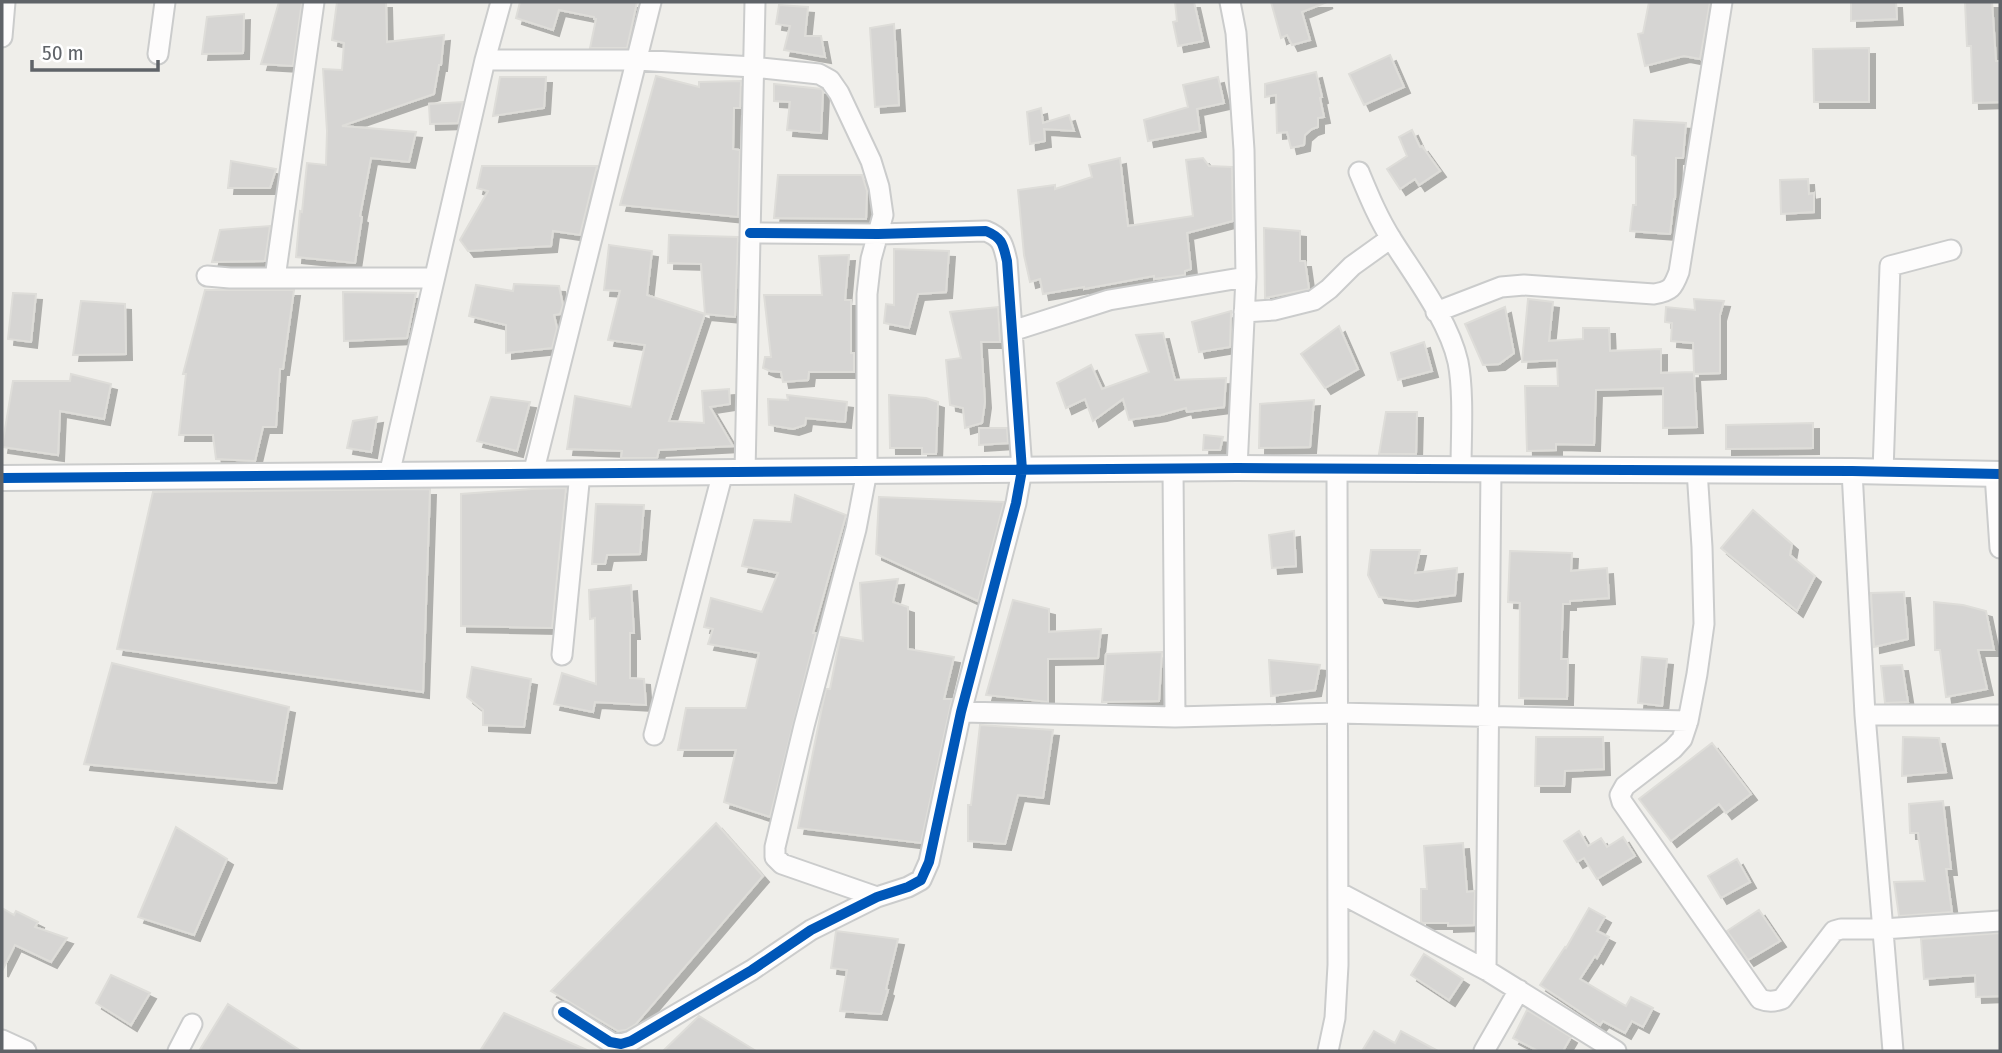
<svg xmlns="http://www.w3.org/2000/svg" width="2002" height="1053" font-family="'Fira Sans Condensed',sans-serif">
<defs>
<filter id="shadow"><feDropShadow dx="6" dy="6" stdDeviation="0" flood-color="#0004"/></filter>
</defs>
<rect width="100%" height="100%" fill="#efeeea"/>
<path fill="#d6d5d3" stroke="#deddd9" stroke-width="2" filter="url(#shadow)" d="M 279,2 L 302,2 L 293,66 L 261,64 Z
M 337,2 L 386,2 L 387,42 L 444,35 L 441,65 L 439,65 L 434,94 L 342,126 L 416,132 L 409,162 L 371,158 L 360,216 L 362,217 L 355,263 L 296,257 L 300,211 L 302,212 L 307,163 L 326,165 L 327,131 L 323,69 L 342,70 L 344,43 L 332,40 Z
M 520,2 L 637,2 L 627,48 L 590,48 L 596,19 L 594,19 L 594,17 L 559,10 L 553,30 L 516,18 Z
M 1175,2 L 1194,2 L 1203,41 L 1178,46 L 1173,22 L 1177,21 Z
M 1271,2 L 1327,2 L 1302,12 L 1310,40 L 1292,45 L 1287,35 L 1281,38 Z
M 1649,2 L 1710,2 L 1700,59 L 1684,56 L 1645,66 L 1638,34 L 1643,33 Z
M 1851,2 L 1896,2 L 1897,19 L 1851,21 Z
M 1965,2 L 1992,2 L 1996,61 L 2000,61 L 2000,102 L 1973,103 L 1971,46 L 1967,46 Z
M 779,5 L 808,7 L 805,36 L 821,36 L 825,57 L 784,50 L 790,26 L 776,24 Z
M 244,14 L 243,53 L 202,54 L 207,17 Z
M 894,24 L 899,105 L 875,107 L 870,28 Z
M 1869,48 L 1869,102 L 1814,102 L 1813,49 Z
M 1390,55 L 1404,87 L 1364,105 L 1349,74 Z
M 1316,72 L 1322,97 L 1320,98 L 1324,117 L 1318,118 L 1318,127 L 1312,129 L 1305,135 L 1304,145 L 1291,148 L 1287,132 L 1277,133 L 1276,95 L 1265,97 L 1265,84 Z
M 656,76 L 699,87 L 699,82 L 741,81 L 740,108 L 734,108 L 733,149 L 740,150 L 738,217 L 620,205 Z
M 500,77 L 546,77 L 544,108 L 493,116 Z
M 1218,77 L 1224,103 L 1197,109 L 1200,131 L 1148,141 L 1144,120 L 1188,107 L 1183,85 Z
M 774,84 L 822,89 L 823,92 L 821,133 L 787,130 L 790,102 L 774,101 Z
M 463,102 L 458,123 L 430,124 L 429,104 Z
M 1041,108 L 1043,123 L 1069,115 L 1074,131 L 1044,129 L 1045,141 L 1030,144 L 1027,112 Z
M 1634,120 L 1686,123 L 1683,158 L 1676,158 L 1675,199 L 1674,199 L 1670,234 L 1630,231 L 1633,205 L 1636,205 L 1636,156 L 1632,155 Z
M 1412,130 L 1420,147 L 1422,146 L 1440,171 L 1419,185 L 1415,179 L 1400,189 L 1387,169 L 1407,156 L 1399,137 Z
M 1120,158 L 1128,226 L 1193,216 L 1186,160 L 1203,158 L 1209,166 L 1232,167 L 1233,221 L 1187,233 L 1191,269 L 1185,271 L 1185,275 L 1154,279 L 1154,276 L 1084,289 L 1084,287 L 1043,294 L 1040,279 L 1030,282 L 1024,255 L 1018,190 L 1055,185 L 1055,189 L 1092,177 L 1089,165 Z
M 231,161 L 276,169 L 270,188 L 228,188 Z
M 482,166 L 597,166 L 580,235 L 553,231 L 551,246 L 468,251 L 460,240 L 488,191 L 477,188 Z
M 778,175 L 862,175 L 867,191 L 866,219 L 774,218 Z
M 1808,179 L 1809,194 L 1814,193 L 1814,212 L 1781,214 L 1780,180 Z
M 270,226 L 265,261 L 212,262 L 220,230 Z
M 1264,228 L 1300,231 L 1300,261 L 1305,261 L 1309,289 L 1265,298 Z
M 669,235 L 738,237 L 735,317 L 705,314 L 701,264 L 668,263 Z
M 609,245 L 652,251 L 647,295 L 705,314 L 669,421 L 704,423 L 702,391 L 729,389 L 730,404 L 710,407 L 733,446 L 659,450 L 657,458 L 621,458 L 622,451 L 567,449 L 575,396 L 631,407 L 645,345 L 608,340 L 620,291 L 604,290 Z
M 894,249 L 949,251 L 946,292 L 918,294 L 909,328 L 884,323 L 886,304 L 894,305 Z
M 849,255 L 845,300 L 851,300 L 851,353 L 854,353 L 854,372 L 809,372 L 808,380 L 783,382 L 781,372 L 770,371 L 763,368 L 765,357 L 771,357 L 764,295 L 822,295 L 819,256 Z
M 514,284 L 559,286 L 563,305 L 560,314 L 554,315 L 557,328 L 552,348 L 506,353 L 506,325 L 469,316 L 476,285 L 513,291 Z
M 205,290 L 294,290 L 283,369 L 280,369 L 276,427 L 263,427 L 255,461 L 216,459 L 213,435 L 179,435 L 186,374 L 183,374 Z
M 343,292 L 416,293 L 407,338 L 344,341 Z
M 13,293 L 36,294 L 31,342 L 8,339 Z
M 1528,299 L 1553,302 L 1549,341 L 1583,339 L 1583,328 L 1609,328 L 1610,351 L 1661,349 L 1661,373 L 1694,372 L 1693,343 L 1671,341 L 1672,323 L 1665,322 L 1666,307 L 1695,310 L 1694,299 L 1724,301 L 1720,315 L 1720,373 L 1694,374 L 1697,427 L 1663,428 L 1663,388 L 1596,390 L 1594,445 L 1556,444 L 1556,450 L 1527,451 L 1525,386 L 1558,386 L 1557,360 L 1522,362 Z
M 81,301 L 125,304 L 126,354 L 73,355 Z
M 998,307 L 1000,342 L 981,342 L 985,402 L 982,423 L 965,428 L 963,408 L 950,405 L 946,360 L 961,358 L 950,312 Z
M 1505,307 L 1514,353 L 1499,364 L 1483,365 L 1465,324 Z
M 1231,311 L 1230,347 L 1199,352 L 1192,322 Z
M 1339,326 L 1358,369 L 1325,388 L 1301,354 Z
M 1163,333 L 1175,380 L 1226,378 L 1224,407 L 1187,412 L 1186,408 L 1161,415 L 1129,420 L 1123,399 L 1093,421 L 1085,399 L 1066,408 L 1057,383 L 1091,365 L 1102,389 L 1149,372 L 1136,335 Z
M 1424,342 L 1432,371 L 1398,380 L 1391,353 Z
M 71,374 L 111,384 L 104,419 L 60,411 L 58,455 L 2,447 L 13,381 L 70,381 Z
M 787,395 L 847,402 L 845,422 L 806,418 L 805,425 L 793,429 L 769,425 L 768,399 L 788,400 Z
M 889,395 L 926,398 L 938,402 L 936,454 L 922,454 L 922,448 L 890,448 Z
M 491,397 L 530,402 L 517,451 L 477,441 Z
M 1314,400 L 1310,447 L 1259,448 L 1260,404 Z
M 1386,412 L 1417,412 L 1416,454 L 1379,454 Z
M 377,417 L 371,452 L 347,448 L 353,421 Z
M 1813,423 L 1813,448 L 1726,449 L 1726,425 Z
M 979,428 L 1007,428 L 1008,443 L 979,445 Z
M 1204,435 L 1223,437 L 1220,450 L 1203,450 Z
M 566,488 L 552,628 L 461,626 L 461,494 L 532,489 Z
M 430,489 L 423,692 L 117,649 L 153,492 Z
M 795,495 L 846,515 L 813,633 L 816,633 L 770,817 L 724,802 L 736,750 L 678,750 L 686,708 L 746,708 L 759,653 L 708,644 L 713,629 L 704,627 L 711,598 L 762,612 L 778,573 L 742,566 L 754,520 L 791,522 Z
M 879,497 L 1004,502 L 978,601 L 876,554 Z
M 596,504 L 644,505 L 640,554 L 607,555 L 605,564 L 592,564 Z
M 1753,510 L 1792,544 L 1790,555 L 1815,576 L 1797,611 L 1721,548 Z
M 1294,531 L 1296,566 L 1272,568 L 1269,535 Z
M 1371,550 L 1420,550 L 1415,573 L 1457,568 L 1455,595 L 1412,601 L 1379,597 L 1368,575 Z
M 1510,551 L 1572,553 L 1571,571 L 1607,568 L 1609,598 L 1570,601 L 1570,604 L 1563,604 L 1561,659 L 1568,659 L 1567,699 L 1519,698 L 1520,603 L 1508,602 Z
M 898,579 L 893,602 L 908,607 L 908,649 L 954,657 L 944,699 L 952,699 L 921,843 L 798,828 L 822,707 L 826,689 L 830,689 L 840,637 L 863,641 L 860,583 Z
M 631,585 L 634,633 L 630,633 L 630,678 L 644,679 L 646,705 L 595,702 L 593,712 L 554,704 L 562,673 L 596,684 L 595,618 L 590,619 L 589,590 Z
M 1904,592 L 1908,639 L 1874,647 L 1871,593 Z
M 1013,600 L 1049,609 L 1049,632 L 1101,629 L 1098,658 L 1048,659 L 1048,702 L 986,695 Z
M 1934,602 L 1963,605 L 1986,611 L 1994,650 L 1978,650 L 1987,689 L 1946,697 L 1940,650 L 1935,650 Z
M 1162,652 L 1159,701 L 1102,702 L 1106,654 Z
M 1642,657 L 1667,659 L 1662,706 L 1638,703 Z
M 1269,660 L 1320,665 L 1315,690 L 1271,696 Z
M 112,663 L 289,707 L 276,783 L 84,764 Z
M 1902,665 L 1908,702 L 1885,703 L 1881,666 Z
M 472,667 L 531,679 L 524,727 L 483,725 L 483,710 L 467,697 Z
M 980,725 L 1053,730 L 1043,798 L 1018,795 L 1005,844 L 968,841 L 968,805 L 971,805 Z
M 1536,737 L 1603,737 L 1604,769 L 1565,771 L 1564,786 L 1535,786 Z
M 1903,737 L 1939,738 L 1946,772 L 1902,776 Z
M 1712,743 L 1751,794 L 1726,813 L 1719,804 L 1671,841 L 1639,799 Z
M 1943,801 L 1951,869 L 1946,869 L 1952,912 L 1899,916 L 1894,882 L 1925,881 L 1918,833 L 1910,833 L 1909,804 Z
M 716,823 L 763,876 L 636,1024 L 626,1030 L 618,1031 L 551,991 Z
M 176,827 L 227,859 L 194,935 L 138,917 Z
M 1579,831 L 1588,846 L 1601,838 L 1607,847 L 1623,837 L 1635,856 L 1597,879 L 1584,858 L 1577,862 L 1564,841 Z
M 1463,843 L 1467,892 L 1475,891 L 1474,925 L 1448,926 L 1448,923 L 1423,923 L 1421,922 L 1421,889 L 1427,889 L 1424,846 Z
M 1737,859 L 1750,882 L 1721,898 L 1708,876 Z
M 2,908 L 14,915 L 16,911 L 38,922 L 35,927 L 67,938 L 51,962 L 15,945 L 2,971 Z
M 1589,908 L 1605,917 L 1597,931 L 1609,937 L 1597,958 L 1595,956 L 1580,979 L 1626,1006 L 1631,997 L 1653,1008 L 1643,1027 L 1632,1021 L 1625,1033 L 1603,1021 L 1600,1025 L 1540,985 L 1565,947 L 1566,948 Z
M 1759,910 L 1780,941 L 1748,960 L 1727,931 Z
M 836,931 L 898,939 L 886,989 L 888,990 L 881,1014 L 840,1011 L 847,970 L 831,968 Z
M 2000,933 L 2000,996 L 1976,997 L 1975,975 L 1924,979 L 1921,939 Z
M 1424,954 L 1463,979 L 1449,1000 L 1411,975 Z
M 111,975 L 150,993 L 131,1025 L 96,1003 Z
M 228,1004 L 301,1051 L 199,1051 Z
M 1527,1010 L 1571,1037 L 1563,1051 L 1538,1051 L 1513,1038 Z
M 504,1013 L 589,1051 L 480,1051 Z
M 699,1016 L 756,1051 L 663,1051 Z
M 1374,1031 L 1395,1043 L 1401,1031 L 1438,1051 L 1362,1051 Z"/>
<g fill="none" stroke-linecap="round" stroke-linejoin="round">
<defs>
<path id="minor" d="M 1230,2 L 1236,33 L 1244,150 L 1246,277 L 1237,468
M 2,37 L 5,2
M 158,54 L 165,2
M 485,60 L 637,60 L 753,67 L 819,74 L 830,80 L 839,93 L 871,161 L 879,187 L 883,215 L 871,259 L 867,294 L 867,471 L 856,529 L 804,726 L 775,847 L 775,857 L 782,864 L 877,897
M 1359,172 C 1369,196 1378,218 1392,240 C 1414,275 1449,321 1458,362 C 1464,392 1461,438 1461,469
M 207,276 L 230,278 L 434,278
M 275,278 L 314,2
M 1244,312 L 1274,310 L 1314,300 L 1329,289 L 1352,266 L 1391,238
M 1436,312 L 1501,287 L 1524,285 L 1654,294 C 1671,291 1673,288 1679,272 L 1722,2
M 1012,331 L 1109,300 L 1246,277
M 1173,469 L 1175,717
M 1697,470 L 1702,547 L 1704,624 L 1697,674 L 1688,721 L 1682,739 L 1673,749 L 1625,786 L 1620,795 L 1622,802 L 1760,999 C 1768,1002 1773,1002 1782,999 L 1834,931 L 1841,929 L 1883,929 L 2000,921
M 1852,471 L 1865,715 L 1893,1051
M 745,472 L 755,2
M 1883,472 L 1890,266 L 1951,250
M 533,474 L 651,2
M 1995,474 L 2000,548
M 389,475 L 485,60 L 501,2
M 562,655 L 580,473
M 961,712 L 1175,717 L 1337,713 L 1688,721
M 1865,715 L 2000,715
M 654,735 L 723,472
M 1338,892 L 1486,970 L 1616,1051
M 1486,970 L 1491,469
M 563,1012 L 610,1042 L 621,1044 L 631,1041 L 752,970 L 811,930 L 877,897 L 908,887 L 921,880 L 929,862 L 961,712 L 1016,503 L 1022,470 L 1007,261 C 1003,245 1003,238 986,231 L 878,234 L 750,233
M 2,1040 L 26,1051
M 178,1051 L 192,1024
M 1328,1051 L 1335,1018 L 1338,965 L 1337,469
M 1484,1051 L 1519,990"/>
<path id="tertiary" d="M 2,478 L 1237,468 L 1852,471 L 2000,474"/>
</defs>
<use href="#minor" stroke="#cbcccc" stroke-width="23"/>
<use href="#tertiary" stroke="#cbcccc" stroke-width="28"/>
<use href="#minor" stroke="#fdfcfc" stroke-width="19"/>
<use href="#tertiary" stroke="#fdfcfc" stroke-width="24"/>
<defs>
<path id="cycleway" d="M 2,478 L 1237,468 L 1852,471 L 2000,474
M 563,1012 L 610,1042 L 621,1044 L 631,1041 L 752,970 L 811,930 L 877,897 L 908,887 L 921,880 L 929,862 L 961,712 L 1016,503 L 1022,470 L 1007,261 C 1003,245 1003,238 986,231 L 878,234 L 750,233"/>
</defs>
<use href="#cycleway" stroke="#fff" stroke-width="15"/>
<use href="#cycleway" stroke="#0057b8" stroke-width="10"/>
</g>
<rect width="2002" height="1053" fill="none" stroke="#5f6368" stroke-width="7"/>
<path d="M32 60v10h126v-10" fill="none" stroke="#5f6368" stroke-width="3.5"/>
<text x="42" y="60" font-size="21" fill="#5f6368" stroke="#ffffff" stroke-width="5" paint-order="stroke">50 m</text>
</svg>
